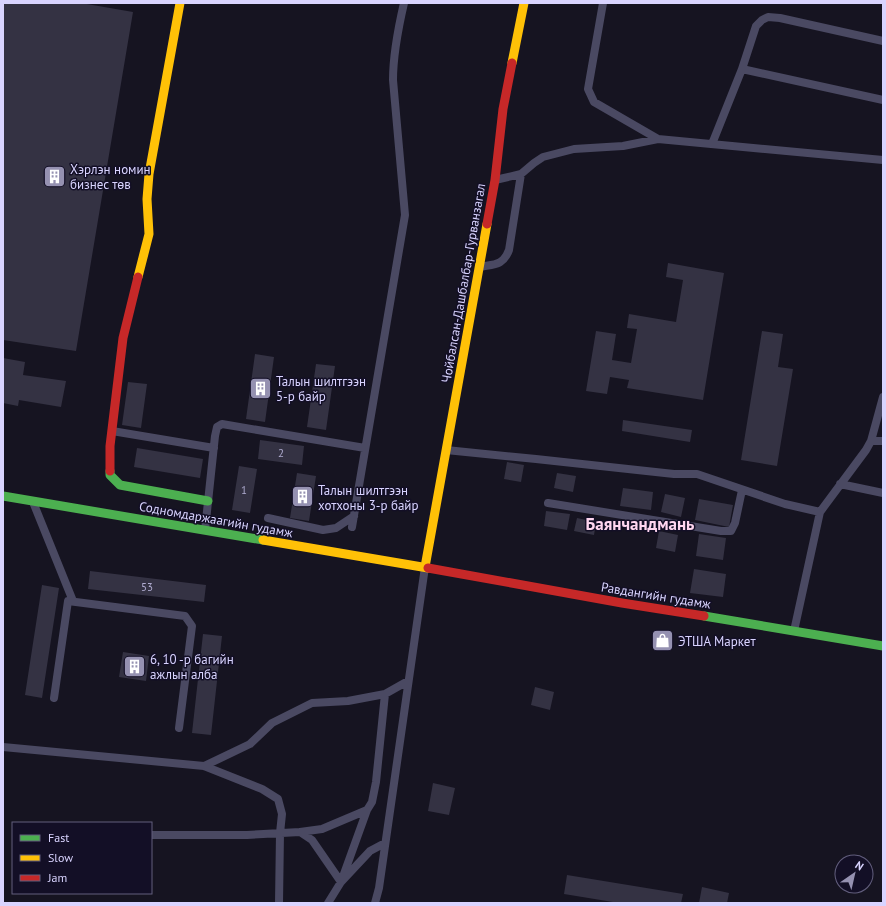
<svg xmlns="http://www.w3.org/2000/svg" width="886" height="906" font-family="'PT Sans',sans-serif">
<rect width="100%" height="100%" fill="#161421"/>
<path fill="#343243" d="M 3,3 L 81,3 L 133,12 L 76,351 L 3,340 Z
M 668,263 L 724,273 L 703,400 L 627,388 L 629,380 L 610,377 L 607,394 L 586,391 L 596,331 L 616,334 L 612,360 L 631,363 L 637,329 L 627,328 L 629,314 L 676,322 L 683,280 L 666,277 Z
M 762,331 L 783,334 L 778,367 L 793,369 L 777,466 L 741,460 Z
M 255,354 L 274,357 L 265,422 L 246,419 Z
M 3,358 L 25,362 L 23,375 L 66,381 L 61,407 L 19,400 L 18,406 L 3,403 Z
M 316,364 L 335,366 L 326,430 L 307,427 Z
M 128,382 L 147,384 L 141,428 L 122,425 Z
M 623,420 L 692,430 L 690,442 L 622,431 Z
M 260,440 L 304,446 L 302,465 L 258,459 Z
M 137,448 L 203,459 L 200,478 L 134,467 Z
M 507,462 L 524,465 L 521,482 L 504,479 Z
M 239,466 L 257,469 L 250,513 L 232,510 Z
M 297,473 L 316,476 L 309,521 L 290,518 Z
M 557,473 L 576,476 L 573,492 L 554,488 Z
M 623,488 L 653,492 L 651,510 L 620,506 Z
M 665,494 L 685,498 L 681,517 L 661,512 Z
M 699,499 L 733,505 L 729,527 L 695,520 Z
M 546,511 L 570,514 L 567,530 L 544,526 Z
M 577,518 L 596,522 L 594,535 L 574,531 Z
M 659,531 L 678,535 L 675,552 L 656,548 Z
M 699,534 L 726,538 L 723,560 L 696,556 Z
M 694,569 L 726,574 L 723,597 L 690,593 Z
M 90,571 L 206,585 L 204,602 L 88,589 Z
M 42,585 L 59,588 L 42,698 L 25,695 Z
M 203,634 L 222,636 L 211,735 L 192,733 Z
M 123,652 L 149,656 L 146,681 L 119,677 Z
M 535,687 L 554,692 L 550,710 L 531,705 Z
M 433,783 L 455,788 L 449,815 L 428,811 Z
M 567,875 L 683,894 L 681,903 L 619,903 L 564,894 Z
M 702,887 L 729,893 L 727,903 L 699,903 Z"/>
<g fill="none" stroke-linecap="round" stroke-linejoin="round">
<path stroke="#4a4962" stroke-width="8" d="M 603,3 L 588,89 L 594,102 L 658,139 L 883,160
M 742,69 L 883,100
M 712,144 L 742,69 L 756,26 L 762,20 L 768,17 L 780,18 L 883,41
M 495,180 L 521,174 L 534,163 L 543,157 L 574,149 L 623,146 L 658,139
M 479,267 C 494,264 503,266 509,250 L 521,174
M 112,431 L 214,448
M 871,441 L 883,441
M 446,450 L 536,459 L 674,474 L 697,474 L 785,504 L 820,512
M 840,484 L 883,493
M 33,502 L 73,601
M 548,503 L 721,531 L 731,531 L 735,523 L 742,490
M 268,518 L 323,530 L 336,528 L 354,516
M 352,527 L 405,215 L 393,80 C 393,54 398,29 404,3
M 205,530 L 215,436 L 217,427 L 222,424 L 365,448
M 794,631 L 820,512 L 866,450 L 871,441 L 883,397
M 54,698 L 68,601 L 185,616 L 192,626 L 179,728
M 3,747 L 204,766 L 262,789 L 278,799 L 282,814 L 280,833 L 279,903
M 204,766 L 250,744 L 272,723 L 312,703 L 348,701 L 385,694 L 408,681
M 300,832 L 322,829 L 367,810 L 372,802 L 376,782 L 385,694
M 151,835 L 247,835 L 300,832 L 312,840 L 341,882 L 367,810
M 328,903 L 341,882 L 370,851 L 385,843
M 375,903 L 379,888 L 425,567"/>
<path stroke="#4caf50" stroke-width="9" d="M 110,471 L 110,475 L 120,485 L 208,501
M 3,496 L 263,540
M 704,616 L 883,646"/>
<path stroke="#ffc107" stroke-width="9" d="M 512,63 L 524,3
M 138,277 L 149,234 L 147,199 L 149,174 L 180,3
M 263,540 L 428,568
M 425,567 L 487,224"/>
<path stroke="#c62828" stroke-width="9" d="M 487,224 L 495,180 L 503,109 L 512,63
M 110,471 L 110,446 L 123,338 L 138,277
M 428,568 L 622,603 L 704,616"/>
</g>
<defs>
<symbol id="building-square" viewBox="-11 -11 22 22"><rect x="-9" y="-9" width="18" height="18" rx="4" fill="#9591b1" stroke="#130f26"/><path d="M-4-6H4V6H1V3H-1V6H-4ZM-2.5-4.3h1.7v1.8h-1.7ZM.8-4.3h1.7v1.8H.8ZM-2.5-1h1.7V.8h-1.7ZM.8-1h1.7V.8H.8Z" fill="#fff"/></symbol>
<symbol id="shop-square" viewBox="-11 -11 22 22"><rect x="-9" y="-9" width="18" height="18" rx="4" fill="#9591b1" stroke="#130f26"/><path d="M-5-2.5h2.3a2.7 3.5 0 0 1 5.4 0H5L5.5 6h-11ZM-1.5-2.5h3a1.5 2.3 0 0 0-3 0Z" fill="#fff"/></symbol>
</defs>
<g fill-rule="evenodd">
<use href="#building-square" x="42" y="164" width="25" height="25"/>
<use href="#building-square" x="248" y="376" width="25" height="25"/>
<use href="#building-square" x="290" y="484" width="25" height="25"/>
<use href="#shop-square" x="650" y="628" width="25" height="25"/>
<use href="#building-square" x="122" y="654" width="25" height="25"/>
</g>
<g text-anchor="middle" stroke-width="3" stroke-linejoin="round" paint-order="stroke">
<g font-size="11" fill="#b0acd0">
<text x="281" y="457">2</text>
<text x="244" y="494">1</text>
<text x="147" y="591">53</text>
</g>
<g font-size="13" fill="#d9d4ff" stroke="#130f26" text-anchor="start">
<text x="70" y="174">Хэрлэн номин<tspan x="70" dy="15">бизнес төв</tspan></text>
<text x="276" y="386">Талын шилтгээн<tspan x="276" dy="15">5-р байр</tspan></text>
<text x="318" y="495">Талын шилтгээн<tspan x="318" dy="15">хотхоны 3-р байр</tspan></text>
<text x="678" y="646">ЭТША Маркет</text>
<text x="150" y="664">6, 10 -р багийн<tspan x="150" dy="15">ажлын алба</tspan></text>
</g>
<g font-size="13" fill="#d9d4ff" stroke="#130f26">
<text transform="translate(463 283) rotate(-80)" y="5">Чойбалсан-Дашбалбар-Гурванзагал</text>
<text transform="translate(216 519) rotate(10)" y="5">Содномдаржаагийн гудамж</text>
<text transform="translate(656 595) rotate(9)" y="5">Равдангийн гудамж</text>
</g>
<g font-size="17" font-weight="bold" fill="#ffd6f0" stroke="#130f26">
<text x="640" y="530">Баянчандмань</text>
</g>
</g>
<rect width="886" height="906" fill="none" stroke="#d9d4ff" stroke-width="8"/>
<rect x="12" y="822" width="140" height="72" fill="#130f26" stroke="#625e7d"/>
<rect x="20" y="835" width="20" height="6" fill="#4caf50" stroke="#625e7d"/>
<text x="48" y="842" font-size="12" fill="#d9d4ff">Fast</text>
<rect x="20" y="855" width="20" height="6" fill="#ffc107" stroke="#625e7d"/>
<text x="48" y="862" font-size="12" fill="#d9d4ff">Slow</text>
<rect x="20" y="875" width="20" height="6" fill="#c62828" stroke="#625e7d"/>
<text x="48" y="882" font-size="12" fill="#d9d4ff">Jam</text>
<g transform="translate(854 874) rotate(34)"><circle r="19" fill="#130f26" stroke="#625e7d"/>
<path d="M0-3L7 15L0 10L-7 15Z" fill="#9591b1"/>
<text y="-6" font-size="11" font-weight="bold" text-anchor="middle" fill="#d9d4ff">N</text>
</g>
</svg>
